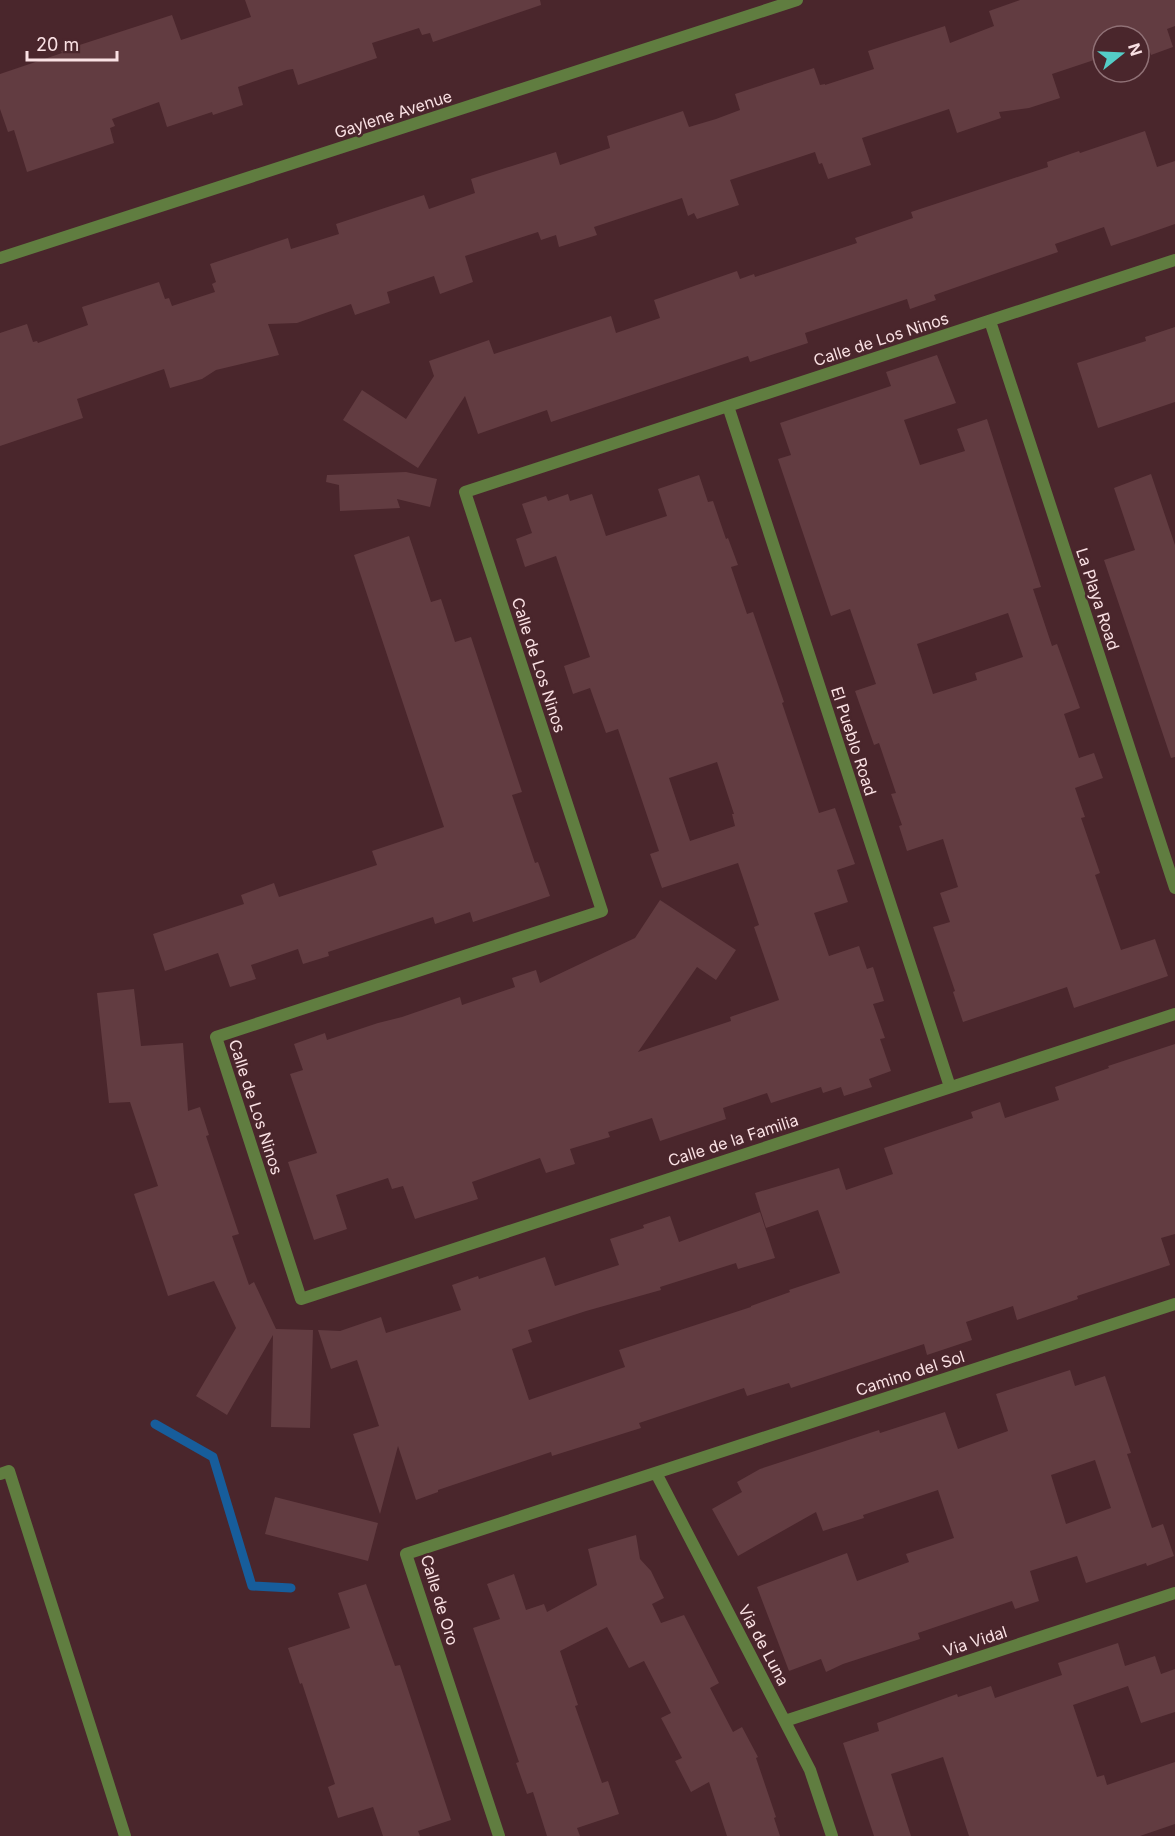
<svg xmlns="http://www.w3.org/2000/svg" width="1175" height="1836" font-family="Inter,sans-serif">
<rect width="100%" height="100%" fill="#4a262c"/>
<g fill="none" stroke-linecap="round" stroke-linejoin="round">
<path stroke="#175d9b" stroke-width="9" d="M 155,1424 L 213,1457 L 252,1586 L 291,1588"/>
</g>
<path fill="#623c41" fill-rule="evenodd" d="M 245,0 L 540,0 L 541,5 L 433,42 L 430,33 L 422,35 L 419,28 L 372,43 L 377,58 L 298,85 L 293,69 L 287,70 L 238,87 L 243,105 L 213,115 L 212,112 L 167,127 L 159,102 L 112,119 L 115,126 L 110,128 L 114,143 L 27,172 L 14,130 L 8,132 L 0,109 L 0,74 L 62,53 L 61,51 L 172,15 L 181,40 L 251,17 Z
M 1020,0 L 1175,0 L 1175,26 L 1167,29 L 1173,47 L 1151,55 L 1146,41 L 1139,41 L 1139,36 L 1103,36 L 1103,57 L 1052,74 L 1060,98 L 1029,108 L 999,112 L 1001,118 L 957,133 L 949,109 L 862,138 L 871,165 L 828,179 L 822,163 L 819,164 L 815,152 L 730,180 L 739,205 L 697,219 L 694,213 L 688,216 L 682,198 L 594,227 L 597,235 L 559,247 L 556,235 L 541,240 L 538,232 L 465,256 L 473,282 L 440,294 L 434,276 L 387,292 L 390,303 L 355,315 L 351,304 L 297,323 L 268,324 L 279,355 L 216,370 L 202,379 L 170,388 L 164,369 L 77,399 L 83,418 L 0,446 L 0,333 L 27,324 L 33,342 L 37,341 L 38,343 L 88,325 L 82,307 L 159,282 L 165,299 L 169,298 L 172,306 L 215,292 L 212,284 L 216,282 L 210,264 L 288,238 L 291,249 L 339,234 L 336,224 L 424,195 L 429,209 L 475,193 L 471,179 L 556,152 L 560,165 L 610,148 L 607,136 L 683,111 L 689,127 L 716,119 L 740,110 L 735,94 L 814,68 L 820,85 L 825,84 L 825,85 L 874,69 L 868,51 L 945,26 L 950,43 L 994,26 L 989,11 Z
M 1145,131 L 1157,167 L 1175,161 L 1175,224 L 1138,237 L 1111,246 L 1104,227 L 1055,244 L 1058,252 L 934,295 L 936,300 L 910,309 L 907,299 L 805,333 L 808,343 L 750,362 L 748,356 L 551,422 L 547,410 L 478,434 L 465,396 L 418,468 L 343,420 L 362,390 L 406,419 L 434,376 L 429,361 L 489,340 L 494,354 L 611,316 L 616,333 L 660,318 L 654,300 L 737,271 L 740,279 L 754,274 L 755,277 L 857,243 L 855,238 L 913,218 L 911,212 L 1048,167 L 1047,162 L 1079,151 L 1080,153 Z
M 1175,327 L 1175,402 L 1098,428 L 1077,363 L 1146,341 L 1145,337 Z
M 937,355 L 956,403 L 904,420 L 920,465 L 965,451 L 957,429 L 987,419 L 1041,587 L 1033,589 L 1052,646 L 1057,644 L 1080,708 L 1064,714 L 1079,758 L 1094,753 L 1103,778 L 1075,788 L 1085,817 L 1081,818 L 1100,873 L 1095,875 L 1121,950 L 1155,939 L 1168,976 L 1074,1008 L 1067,987 L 963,1022 L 953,992 L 955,991 L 933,927 L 950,922 L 940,893 L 958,887 L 943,839 L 907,851 L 899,826 L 902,825 L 891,794 L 896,793 L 879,743 L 874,745 L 855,691 L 876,684 L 850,609 L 831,616 L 778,459 L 791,455 L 780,423 L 891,386 L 886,372 ZM 1008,613 L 1023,657 L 975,673 L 977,680 L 933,694 L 917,644 Z
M 406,472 L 437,479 L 430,507 L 397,499 L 400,508 L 340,511 L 339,485 L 326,482 L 327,475 Z
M 1151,474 L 1175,545 L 1175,757 L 1171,758 L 1104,560 L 1135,550 L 1114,488 Z
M 699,475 L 708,502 L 713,501 L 726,539 L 728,538 L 738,565 L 731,567 L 747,614 L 753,612 L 784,702 L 782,703 L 819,813 L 835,808 L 855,864 L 837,870 L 848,902 L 814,913 L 829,956 L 859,946 L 867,969 L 873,967 L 884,1001 L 873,1004 L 885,1038 L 880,1039 L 891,1071 L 869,1079 L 872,1087 L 844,1096 L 841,1087 L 823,1093 L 821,1087 L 771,1103 L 767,1093 L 723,1108 L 726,1119 L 660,1141 L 652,1118 L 608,1132 L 610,1137 L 570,1149 L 575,1164 L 546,1173 L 540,1158 L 472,1182 L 478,1199 L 415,1219 L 403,1186 L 392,1189 L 388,1178 L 336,1195 L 347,1229 L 314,1240 L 288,1162 L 317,1153 L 290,1074 L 303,1070 L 294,1044 L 325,1033 L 327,1040 L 378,1023 L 402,1017 L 460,997 L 462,1005 L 515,987 L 512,978 L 536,970 L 540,983 L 635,938 L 660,900 L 736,950 L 716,980 L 697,967 L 638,1052 L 731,1021 L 730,1017 L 779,1000 L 754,927 L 759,925 L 738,863 L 662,888 L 650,854 L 659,851 L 618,729 L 606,733 L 590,688 L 573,694 L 564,666 L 590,657 L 556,556 L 525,567 L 516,539 L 532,533 L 522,504 L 546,496 L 548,501 L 568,494 L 570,501 L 592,494 L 606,536 L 667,516 L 658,489 ZM 717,762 L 734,814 L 732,814 L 735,826 L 690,841 L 669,778 Z
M 409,536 L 431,602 L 441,599 L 455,642 L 471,637 L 522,792 L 512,795 L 535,863 L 538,862 L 550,896 L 473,922 L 470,912 L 435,924 L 433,917 L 328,952 L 329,956 L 303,964 L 298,949 L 251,965 L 256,979 L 230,987 L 218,953 L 165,971 L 153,934 L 244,904 L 241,895 L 274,883 L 279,897 L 377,865 L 372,851 L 444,827 L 354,555 Z
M 134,989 L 141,1046 L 183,1043 L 188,1111 L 200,1107 L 209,1135 L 206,1136 L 239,1234 L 232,1236 L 249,1285 L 254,1282 L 276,1329 L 313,1330 L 310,1428 L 271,1427 L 273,1335 L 227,1415 L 196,1396 L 236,1328 L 214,1281 L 168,1296 L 134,1194 L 158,1186 L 130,1102 L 109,1103 L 97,993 Z
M 1175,1044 L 1175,1234 L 1161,1238 L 1170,1265 L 1077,1296 L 1078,1299 L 1017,1320 L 1013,1306 L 966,1322 L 972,1340 L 927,1355 L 924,1344 L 791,1388 L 789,1383 L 747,1396 L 744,1388 L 639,1423 L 641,1428 L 552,1456 L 551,1452 L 438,1490 L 438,1492 L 416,1500 L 398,1446 L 380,1514 L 353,1434 L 379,1426 L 357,1360 L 331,1369 L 318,1330 L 340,1331 L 381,1317 L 386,1333 L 461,1310 L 452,1285 L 478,1276 L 479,1279 L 545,1257 L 555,1286 L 619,1265 L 610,1239 L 644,1228 L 643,1225 L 670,1216 L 679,1242 L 760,1212 L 775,1258 L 738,1269 L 736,1263 L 660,1287 L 661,1290 L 586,1311 L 528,1330 L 532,1342 L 512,1349 L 529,1400 L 625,1367 L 619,1350 L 751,1307 L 751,1306 L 790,1292 L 789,1290 L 840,1273 L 818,1210 L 766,1228 L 755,1193 L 839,1168 L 846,1190 L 893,1174 L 884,1148 L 973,1118 L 971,1112 L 1000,1102 L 1005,1118 L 1059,1100 L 1055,1087 L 1109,1068 L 1108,1066 Z
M 1070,1370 L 1075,1386 L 1105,1376 L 1131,1453 L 1127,1454 L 1152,1528 L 1163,1524 L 1174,1556 L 1147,1566 L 1146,1563 L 1086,1583 L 1077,1556 L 1030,1571 L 1039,1601 L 1015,1609 L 1012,1601 L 918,1633 L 920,1639 L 843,1664 L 826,1672 L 821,1659 L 789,1671 L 757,1587 L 847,1553 L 857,1581 L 909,1562 L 906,1554 L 954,1538 L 938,1490 L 863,1515 L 864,1518 L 823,1531 L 816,1512 L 738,1556 L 712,1509 L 742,1492 L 737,1482 L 760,1469 L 879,1430 L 880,1433 L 945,1412 L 958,1449 L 1008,1431 L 996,1394 ZM 1095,1460 L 1111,1508 L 1066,1524 L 1051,1475 Z
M 275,1497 L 378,1523 L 368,1561 L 265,1534 Z
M 636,1535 L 640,1559 L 651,1571 L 664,1598 L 652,1604 L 661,1623 L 684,1615 L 719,1683 L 710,1688 L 733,1732 L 742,1727 L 758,1757 L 756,1758 L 776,1817 L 774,1818 L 780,1836 L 727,1836 L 709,1782 L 691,1792 L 675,1761 L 682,1758 L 661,1718 L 671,1713 L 644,1661 L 629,1668 L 607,1627 L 560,1651 L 578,1705 L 575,1706 L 602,1783 L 608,1781 L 619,1814 L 577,1828 L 580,1836 L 547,1836 L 533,1792 L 527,1794 L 516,1763 L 519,1762 L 473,1628 L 500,1619 L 487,1584 L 514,1574 L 526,1610 L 544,1604 L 547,1612 L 597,1585 L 588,1549 Z
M 366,1584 L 395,1666 L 400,1665 L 451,1820 L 418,1831 L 420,1836 L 383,1836 L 373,1807 L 338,1818 L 328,1787 L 335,1784 L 302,1683 L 300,1684 L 288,1648 L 350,1628 L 338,1593 Z
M 1118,1643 L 1125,1666 L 1155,1656 L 1161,1674 L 1175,1669 L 1175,1712 L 1141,1723 L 1128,1686 L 1073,1705 L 1097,1777 L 1104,1775 L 1107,1785 L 1175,1762 L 1175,1824 L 1140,1836 L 969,1836 L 943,1757 L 891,1774 L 911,1836 L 874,1836 L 843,1743 L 879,1731 L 877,1723 L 957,1694 L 958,1697 L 991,1686 L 995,1698 L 1062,1675 L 1058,1663 Z"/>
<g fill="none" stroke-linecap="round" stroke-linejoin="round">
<path stroke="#607d40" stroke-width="12" d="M 1175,260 L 465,492 L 602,911 L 216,1037 L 301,1299 L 1175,1014
M 990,321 L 1175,888
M 728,406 L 950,1087
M 656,1473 L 810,1770 L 832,1836
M 0,1474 L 9,1471 L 125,1836
M 785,1721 L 1175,1593
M 499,1836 L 406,1554 L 1175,1304"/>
<path stroke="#607d40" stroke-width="12" d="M 0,258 L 797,0"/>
</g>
<g text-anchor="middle" stroke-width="5" stroke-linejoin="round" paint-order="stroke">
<g font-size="16" fill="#fae1e4" stroke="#4a262c">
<text transform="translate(393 114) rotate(-18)" y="6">Gaylene Avenue</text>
<text transform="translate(881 339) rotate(-18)" y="6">Calle de Los Ninos</text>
<text transform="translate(1098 599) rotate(72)" y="6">La Playa Road</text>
<text transform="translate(539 665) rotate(72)" y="6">Calle de Los Ninos</text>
<text transform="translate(854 741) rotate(72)" y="6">El Pueblo Road</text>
<text transform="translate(256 1107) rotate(72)" y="6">Calle de Los Ninos</text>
<text transform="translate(733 1140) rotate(-18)" y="6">Calle de la Familia</text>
<text transform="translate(910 1373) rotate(-18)" y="6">Camino del Sol</text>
<text transform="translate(440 1600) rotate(73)" y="6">Calle de Oro</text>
<text transform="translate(975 1641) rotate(-18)" y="6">Via Vidal</text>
<text transform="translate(764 1645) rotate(62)" y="6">Via de Luna</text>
</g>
</g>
<g transform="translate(1121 54) rotate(72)"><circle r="28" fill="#4a262c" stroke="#907176" stroke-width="1.5"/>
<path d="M0-4.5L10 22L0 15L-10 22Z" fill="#54cdc7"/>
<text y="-9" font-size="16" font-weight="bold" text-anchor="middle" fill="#fae1e4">N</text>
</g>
<path d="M27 51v9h90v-9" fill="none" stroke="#fae1e4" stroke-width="3"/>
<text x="36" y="51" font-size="18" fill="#fae1e4" stroke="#4a262c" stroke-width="4.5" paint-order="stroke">20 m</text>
</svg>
